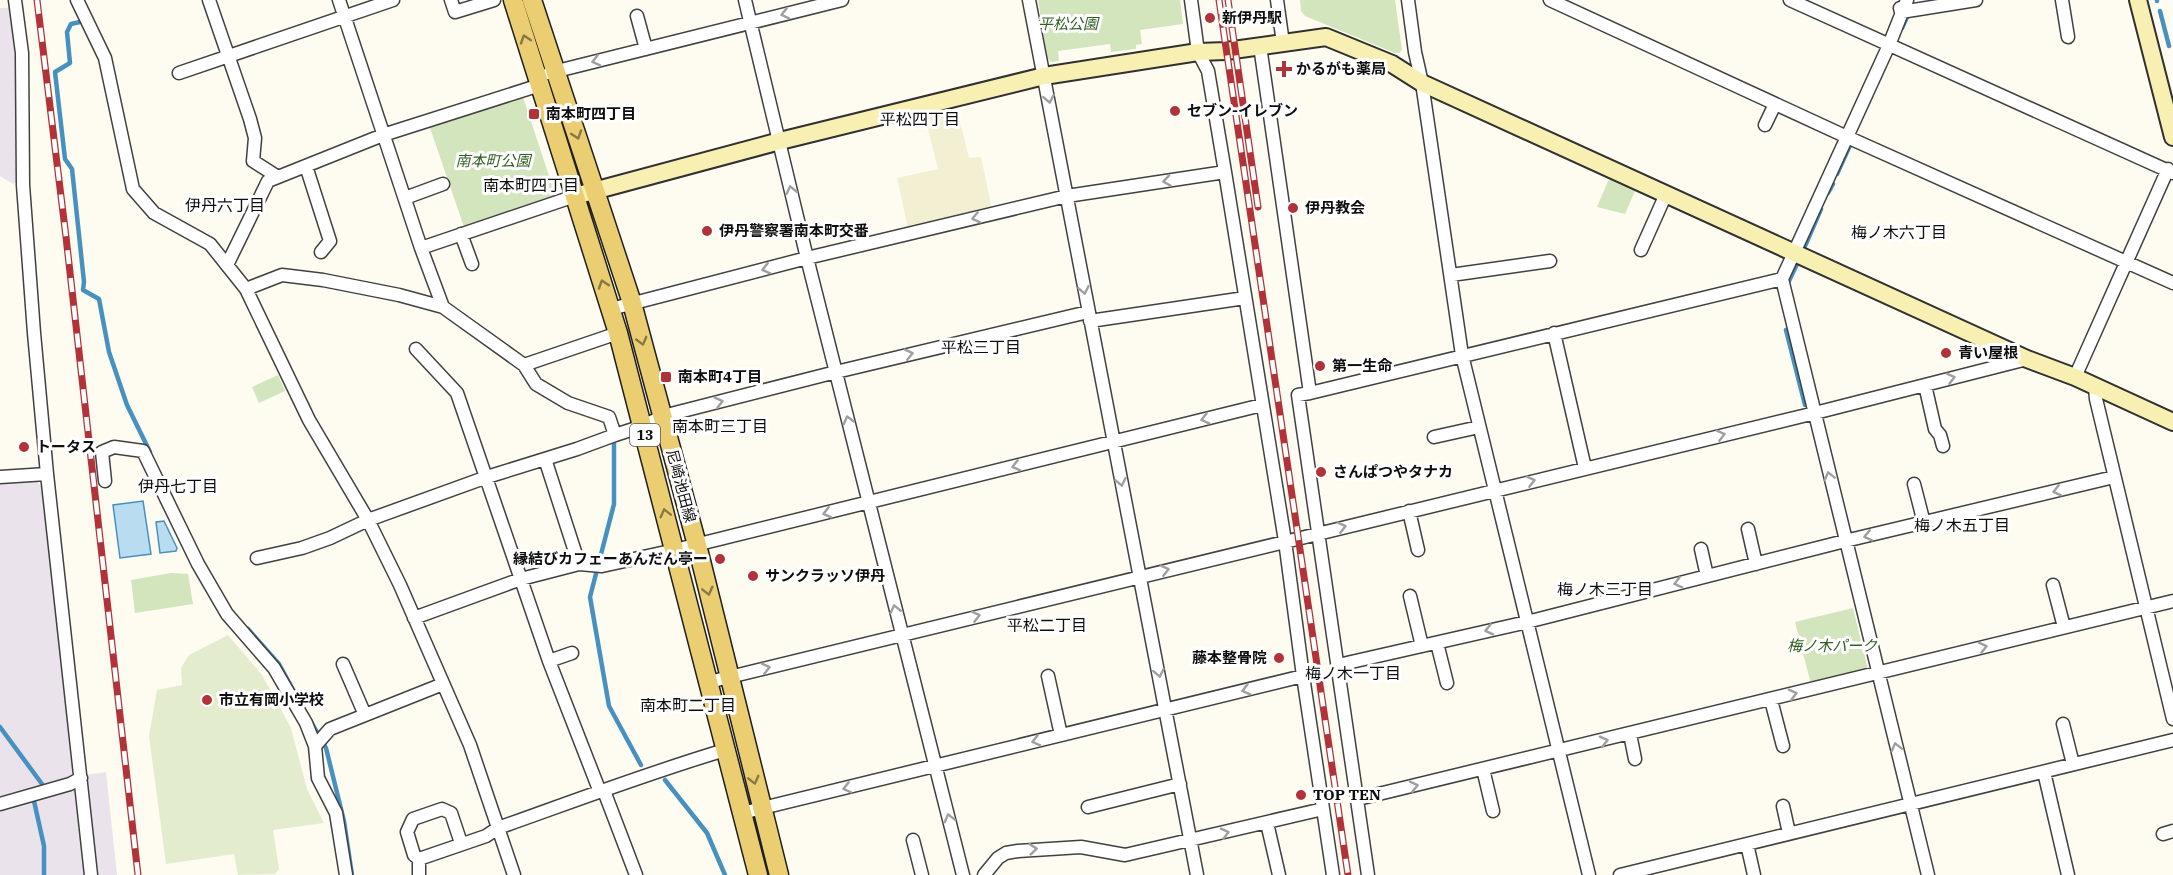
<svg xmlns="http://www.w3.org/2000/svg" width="2173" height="875" font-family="'IBM Plex Serif','Noto Sans JP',serif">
<rect width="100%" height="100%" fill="#fefbf1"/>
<path fill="#ebe3ec" d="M 0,8 L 9,8 L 17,74 L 18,180 L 13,184 L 0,176 Z
M 35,481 L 41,486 L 74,772 L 65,780 L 0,798 L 0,483 Z
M 106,772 L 117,875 L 96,875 L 85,775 Z
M 75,790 L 84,875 L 0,875 L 0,812 Z"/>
<path fill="#f2efd2" d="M 956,106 L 969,158 L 981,157 L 992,209 L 908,228 L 897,178 L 938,169 L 924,113 Z"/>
<path fill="#d2e5bd" d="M 1038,0 L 1180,0 L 1183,24 L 1140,30 L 1142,44 L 1136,45 L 1136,49 L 1111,52 L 1110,44 L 1058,51 L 1059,61 L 1051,62 L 1047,58 Z
M 1300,0 L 1395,0 L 1402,50 L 1399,53 L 1395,53 L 1305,16 L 1301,11 Z
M 522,94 L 556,197 L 464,227 L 429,125 Z
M 1609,179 L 1635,191 L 1625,214 L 1597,207 Z
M 278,375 L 285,391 L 259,403 L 252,387 Z
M 171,573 L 188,574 L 193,604 L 135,613 L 131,580 Z
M 1853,608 L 1868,670 L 1811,684 L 1795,622 Z"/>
<path fill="#e3edce" d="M 228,635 L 262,675 L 291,728 L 307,789 L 324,823 L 273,830 L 279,869 L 275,874 L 238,875 L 234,854 L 166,864 L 149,736 L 157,690 L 182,685 L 181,668 L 189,655 Z"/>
<path fill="#badcf1" stroke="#4791c1" stroke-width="1.5" d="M 143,501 L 151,554 L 120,558 L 113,505 Z
M 164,521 L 177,548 L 176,551 L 160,553 L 156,522 Z"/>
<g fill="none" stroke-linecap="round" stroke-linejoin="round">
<path stroke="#4791c1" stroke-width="4.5" d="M 2157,0 L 2157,1
M 2160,11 L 2169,46
M 80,22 L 71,24 L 67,32 L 70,63 L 55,72 L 65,159 L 72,169 L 84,282 L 83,290 L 99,299 L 109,352 L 127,405 L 150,452
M 1902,28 L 1907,17
M 1837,174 L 1851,143
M 1828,193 L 1833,184
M 1805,246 L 1821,209
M 1788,283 L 1798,262
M 1786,330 L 1805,405
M 614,442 L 614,504 L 590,597 L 609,706 L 641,765
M 248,629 L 279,664 L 297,697
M 310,720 L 326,748 L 344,821 L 352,875
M 0,727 L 42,784
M 665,780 L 707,833 L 725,875
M 34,801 L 44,846 L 44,875"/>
<defs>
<path id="street" d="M 15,0 L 22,53 L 23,185 L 34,333 L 47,474 L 91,875
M 77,0 L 105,58 L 133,189 L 154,213 L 210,244 L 246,289 L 309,420 L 368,520 L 400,585 L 470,745 L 514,875
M 209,0 L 250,119 L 255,138 L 253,161 L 278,177
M 339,0 L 421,248 L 443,307
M 451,0 L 455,12 L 494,0
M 745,0 L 807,258 L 963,875
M 1029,0 L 1197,875
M 1191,0 L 1198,52 L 1208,71 L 1225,172 L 1285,541 L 1303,676 L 1333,875
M 1277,0 L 1283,43
M 1408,0 L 1415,52 L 1422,83 L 1462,355 L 1589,875
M 1550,0 L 1847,137 L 2173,283
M 1790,0 L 2173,173
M 1907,0 L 1889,45 L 1782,279 L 1928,875
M 2062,0 L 2068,37
M 1900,8 L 1901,12 L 1976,0
M 637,16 L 646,49
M 1260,46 L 1310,393 L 1298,395 L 1368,875
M 179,73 L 393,0
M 549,73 L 842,0
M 1765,125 L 1775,104
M 306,166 L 330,241 L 321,252
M 405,198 L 443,184
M 461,234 L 472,264
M 421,248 L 575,196
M 1641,250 L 1666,194
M 227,265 L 268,181 L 383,135 L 540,85
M 1451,275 L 1550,261
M 246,289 L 282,275 L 323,280 L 399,295 L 443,307 L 524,365 L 536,384 L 568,403 L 609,417 L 615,435 L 643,426 L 663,416 L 836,372 L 1088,312
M 611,309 L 807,258 L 1067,196 L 1225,172
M 1090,321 L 1245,298
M 1554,333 L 1585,468
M 416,349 L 457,393 L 549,661 L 600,792
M 524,365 L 618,333
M 2075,377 L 2168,169
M 1925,385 L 1935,429 L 1940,435 L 1943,446
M 2095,387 L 2096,399 L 2173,719
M 1310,393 L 1782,279
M 1434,437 L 1479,427
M 545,459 L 579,564
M 0,477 L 47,474
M 105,481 L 102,452 L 114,447 L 143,451 L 198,564 L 227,614 L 274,668 L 306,723 L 315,746
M 1914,484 L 1924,523
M 1409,511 L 1418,550
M 1748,529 L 1756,564
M 1701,549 L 1707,576
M 257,558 L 302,548 L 330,538 L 368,520 L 487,477 L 577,449 L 615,435
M 2053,585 L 2064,627
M 1410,596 L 1422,646
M 414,618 L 521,579 L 579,564 L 602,566 L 675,550 L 1262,405
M 1437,643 L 1447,683
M 549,661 L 572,653
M 343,664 L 365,715
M 1338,665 L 1527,622 L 1845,541 L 2114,477
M 1048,676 L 1061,735
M 709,682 L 1815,413 L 2027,359
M 1771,700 L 1783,746
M 2063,724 L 2073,764
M 1630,734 L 1635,759
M 1483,769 L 1493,811
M 2044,772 L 2068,875
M 604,791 L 636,875
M 1358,799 L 2173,601
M 0,804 L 70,784 L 81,778
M 1783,806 L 1789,833
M 1088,807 L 1180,784
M 742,813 L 1303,676
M 1267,823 L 1279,875
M 2163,834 L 2173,831
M 913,840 L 922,875
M 1747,844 L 1754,875
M 419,859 L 414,855 L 407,832 L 413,819 L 442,809 L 451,813 L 461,843
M 346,875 L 336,813 L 318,778 L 315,746 L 330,729 L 443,684
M 419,875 L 419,859 L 486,836 L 498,828 C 574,801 648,773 725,750
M 984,875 L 998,858 L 1006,853 L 1018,851 L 1081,847 L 1125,855 L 1323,809
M 1620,875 L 2173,740"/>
<path id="secondary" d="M 2138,0 L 2173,137
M 575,196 L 780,141 L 1044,76 L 1198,52 L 1226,51 L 1326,37 L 1392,64 L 1422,83 L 2027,359 L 2075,377 L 2173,422"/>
<path id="primary" d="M 513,0 L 618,333 L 758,875
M 532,0 L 632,303 L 697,545 L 779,875"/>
</defs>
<use href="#street" stroke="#414141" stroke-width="15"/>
<use href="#secondary" stroke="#303030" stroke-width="20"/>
<use href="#primary" stroke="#1f1f1f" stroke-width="21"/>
<use href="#street" stroke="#fff" stroke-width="12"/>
<use href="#secondary" stroke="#f8f0b2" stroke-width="16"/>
<use href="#primary" stroke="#ecce72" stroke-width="18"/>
<defs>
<path id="rail" d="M 37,0 L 66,237 L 138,875
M 1219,0 L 1348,875
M 1228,0 L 1258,207"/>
</defs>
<use href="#rail" stroke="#b23239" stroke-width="7"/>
<use href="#rail" stroke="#fff" stroke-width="4.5" stroke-dasharray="14" stroke-linecap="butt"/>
</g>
<defs><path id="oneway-chevron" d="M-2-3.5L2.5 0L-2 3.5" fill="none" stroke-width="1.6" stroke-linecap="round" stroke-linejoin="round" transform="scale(1.5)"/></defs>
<g stroke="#9f9f9f">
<use href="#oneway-chevron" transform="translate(785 14) rotate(166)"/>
<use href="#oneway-chevron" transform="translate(596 61) rotate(166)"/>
<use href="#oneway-chevron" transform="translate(1049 99) rotate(79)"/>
<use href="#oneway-chevron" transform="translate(1167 181) rotate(171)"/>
<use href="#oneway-chevron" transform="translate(791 190) rotate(-103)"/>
<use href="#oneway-chevron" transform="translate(976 218) rotate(167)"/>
<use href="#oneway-chevron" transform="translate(766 269) rotate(166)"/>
<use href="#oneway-chevron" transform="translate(1084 290) rotate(79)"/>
<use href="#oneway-chevron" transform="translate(909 354) rotate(-13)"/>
<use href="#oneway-chevron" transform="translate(1951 378) rotate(-14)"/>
<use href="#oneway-chevron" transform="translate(719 402) rotate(-15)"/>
<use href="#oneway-chevron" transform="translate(1205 419) rotate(166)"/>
<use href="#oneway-chevron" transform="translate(848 420) rotate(-105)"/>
<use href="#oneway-chevron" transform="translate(1721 435) rotate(-14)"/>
<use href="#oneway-chevron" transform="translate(1016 466) rotate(166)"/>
<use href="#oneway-chevron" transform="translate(1829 476) rotate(-104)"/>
<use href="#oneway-chevron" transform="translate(1531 481) rotate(-14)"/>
<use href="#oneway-chevron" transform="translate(1121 482) rotate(79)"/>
<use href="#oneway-chevron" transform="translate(2057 491) rotate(166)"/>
<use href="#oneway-chevron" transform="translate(827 513) rotate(166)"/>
<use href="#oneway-chevron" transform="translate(1342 527) rotate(-14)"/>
<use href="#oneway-chevron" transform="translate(1868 536) rotate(167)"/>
<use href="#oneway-chevron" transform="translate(1165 570) rotate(-14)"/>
<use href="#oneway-chevron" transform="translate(1678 583) rotate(166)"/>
<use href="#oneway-chevron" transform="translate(895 609) rotate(-103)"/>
<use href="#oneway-chevron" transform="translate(976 616) rotate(-14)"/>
<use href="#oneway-chevron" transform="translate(1489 630) rotate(167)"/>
<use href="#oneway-chevron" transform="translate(1983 647) rotate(-14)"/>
<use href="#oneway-chevron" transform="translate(766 668) rotate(-14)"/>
<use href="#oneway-chevron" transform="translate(1159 673) rotate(79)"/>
<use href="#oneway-chevron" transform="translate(1246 690) rotate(166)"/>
<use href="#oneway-chevron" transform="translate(1793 694) rotate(-14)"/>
<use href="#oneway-chevron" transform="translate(1036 741) rotate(166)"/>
<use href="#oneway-chevron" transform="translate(1604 741) rotate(-14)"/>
<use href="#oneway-chevron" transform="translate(1896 747) rotate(-104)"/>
<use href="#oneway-chevron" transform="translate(1414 786) rotate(-13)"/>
<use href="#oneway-chevron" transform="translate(847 788) rotate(166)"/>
<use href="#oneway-chevron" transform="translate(949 818) rotate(-104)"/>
<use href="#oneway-chevron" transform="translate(1225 833) rotate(-14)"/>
<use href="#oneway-chevron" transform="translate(1033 849) rotate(-6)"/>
</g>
<g stroke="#887845">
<use href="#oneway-chevron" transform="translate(525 39) rotate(-108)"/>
<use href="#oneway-chevron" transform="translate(577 135) rotate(72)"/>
<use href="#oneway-chevron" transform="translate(603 284) rotate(-108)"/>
<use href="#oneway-chevron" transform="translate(642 341) rotate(75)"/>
<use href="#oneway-chevron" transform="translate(665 513) rotate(-104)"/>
<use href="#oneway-chevron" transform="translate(708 591) rotate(76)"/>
<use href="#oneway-chevron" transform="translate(754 780) rotate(76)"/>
</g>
<g fill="#b23239" stroke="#fff" stroke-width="2">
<circle cx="1210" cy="18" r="6"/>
<path d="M1281 60h6v6h6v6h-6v6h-6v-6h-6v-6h6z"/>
<circle cx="1175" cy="111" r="6"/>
<rect x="528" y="108" width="12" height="12" rx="3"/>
<circle cx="1293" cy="208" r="6"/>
<circle cx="707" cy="231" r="6"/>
<circle cx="1946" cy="353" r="6"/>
<circle cx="1320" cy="366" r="6"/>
<rect x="660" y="371" width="12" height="12" rx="3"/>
<circle cx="24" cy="447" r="6"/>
<circle cx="1321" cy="472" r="6"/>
<circle cx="720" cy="559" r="6"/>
<circle cx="753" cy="576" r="6"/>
<circle cx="1279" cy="658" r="6"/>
<circle cx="207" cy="700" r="6"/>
<circle cx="1301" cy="795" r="6"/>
</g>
<g text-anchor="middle" stroke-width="6" stroke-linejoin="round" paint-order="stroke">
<rect fill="#fff" stroke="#565656" stroke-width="1.5" x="630" y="424" width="30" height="22" rx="4.5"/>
<g font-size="14" font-weight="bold" fill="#0e0e0e">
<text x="645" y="440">13</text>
</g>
<g font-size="15" font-weight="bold" fill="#0e0e0e" stroke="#fff" text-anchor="start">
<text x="1222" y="23">新伊丹駅</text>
<text x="1296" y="74">かるがも薬局</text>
<text x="1187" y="116">セブン-イレブン</text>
<text x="546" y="119">南本町四丁目</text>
<text x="1305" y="213">伊丹教会</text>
<text x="719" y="236">伊丹警察署南本町交番</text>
<text x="1958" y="358">青い屋根</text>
<text x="1332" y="371">第一生命</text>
<text x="678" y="382">南本町4丁目</text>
<text x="36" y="452">トータス</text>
<text x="1333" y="477">さんぱつやタナカ</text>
<text x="708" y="564" text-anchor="end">縁結びカフェーあんだん亭ー</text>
<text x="765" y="581">サンクラッソ伊丹</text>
<text x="1267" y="663" text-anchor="end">藤本整骨院</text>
<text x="219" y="705">市立有岡小学校</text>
<text x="1313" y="800">TOP TEN</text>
</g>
<g font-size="15" font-style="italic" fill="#316024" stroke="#fff">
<text x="1068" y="29">平松公園</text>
<text x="493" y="166">南本町公園</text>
<text x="1832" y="651">梅ノ木パーク</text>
</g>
<g font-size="15" fill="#0e0e0e" stroke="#fff">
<text transform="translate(681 486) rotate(75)" y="5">尼崎池田線</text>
</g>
<g font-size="16" fill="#0e0e0e" stroke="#fff">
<text x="920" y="125">平松四丁目</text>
<text x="531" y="191">南本町四丁目</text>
<text x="225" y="211">伊丹六丁目</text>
<text x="1899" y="238">梅ノ木六丁目</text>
<text x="981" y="353">平松三丁目</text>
<text x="720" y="432">南本町三丁目</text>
<text x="178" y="492">伊丹七丁目</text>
<text x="1962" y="531">梅ノ木五丁目</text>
<text x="1605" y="595">梅ノ木三丁目</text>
<text x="1047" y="631">平松二丁目</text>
<text x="1353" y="679">梅ノ木一丁目</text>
<text x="688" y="711">南本町二丁目</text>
</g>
</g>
</svg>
